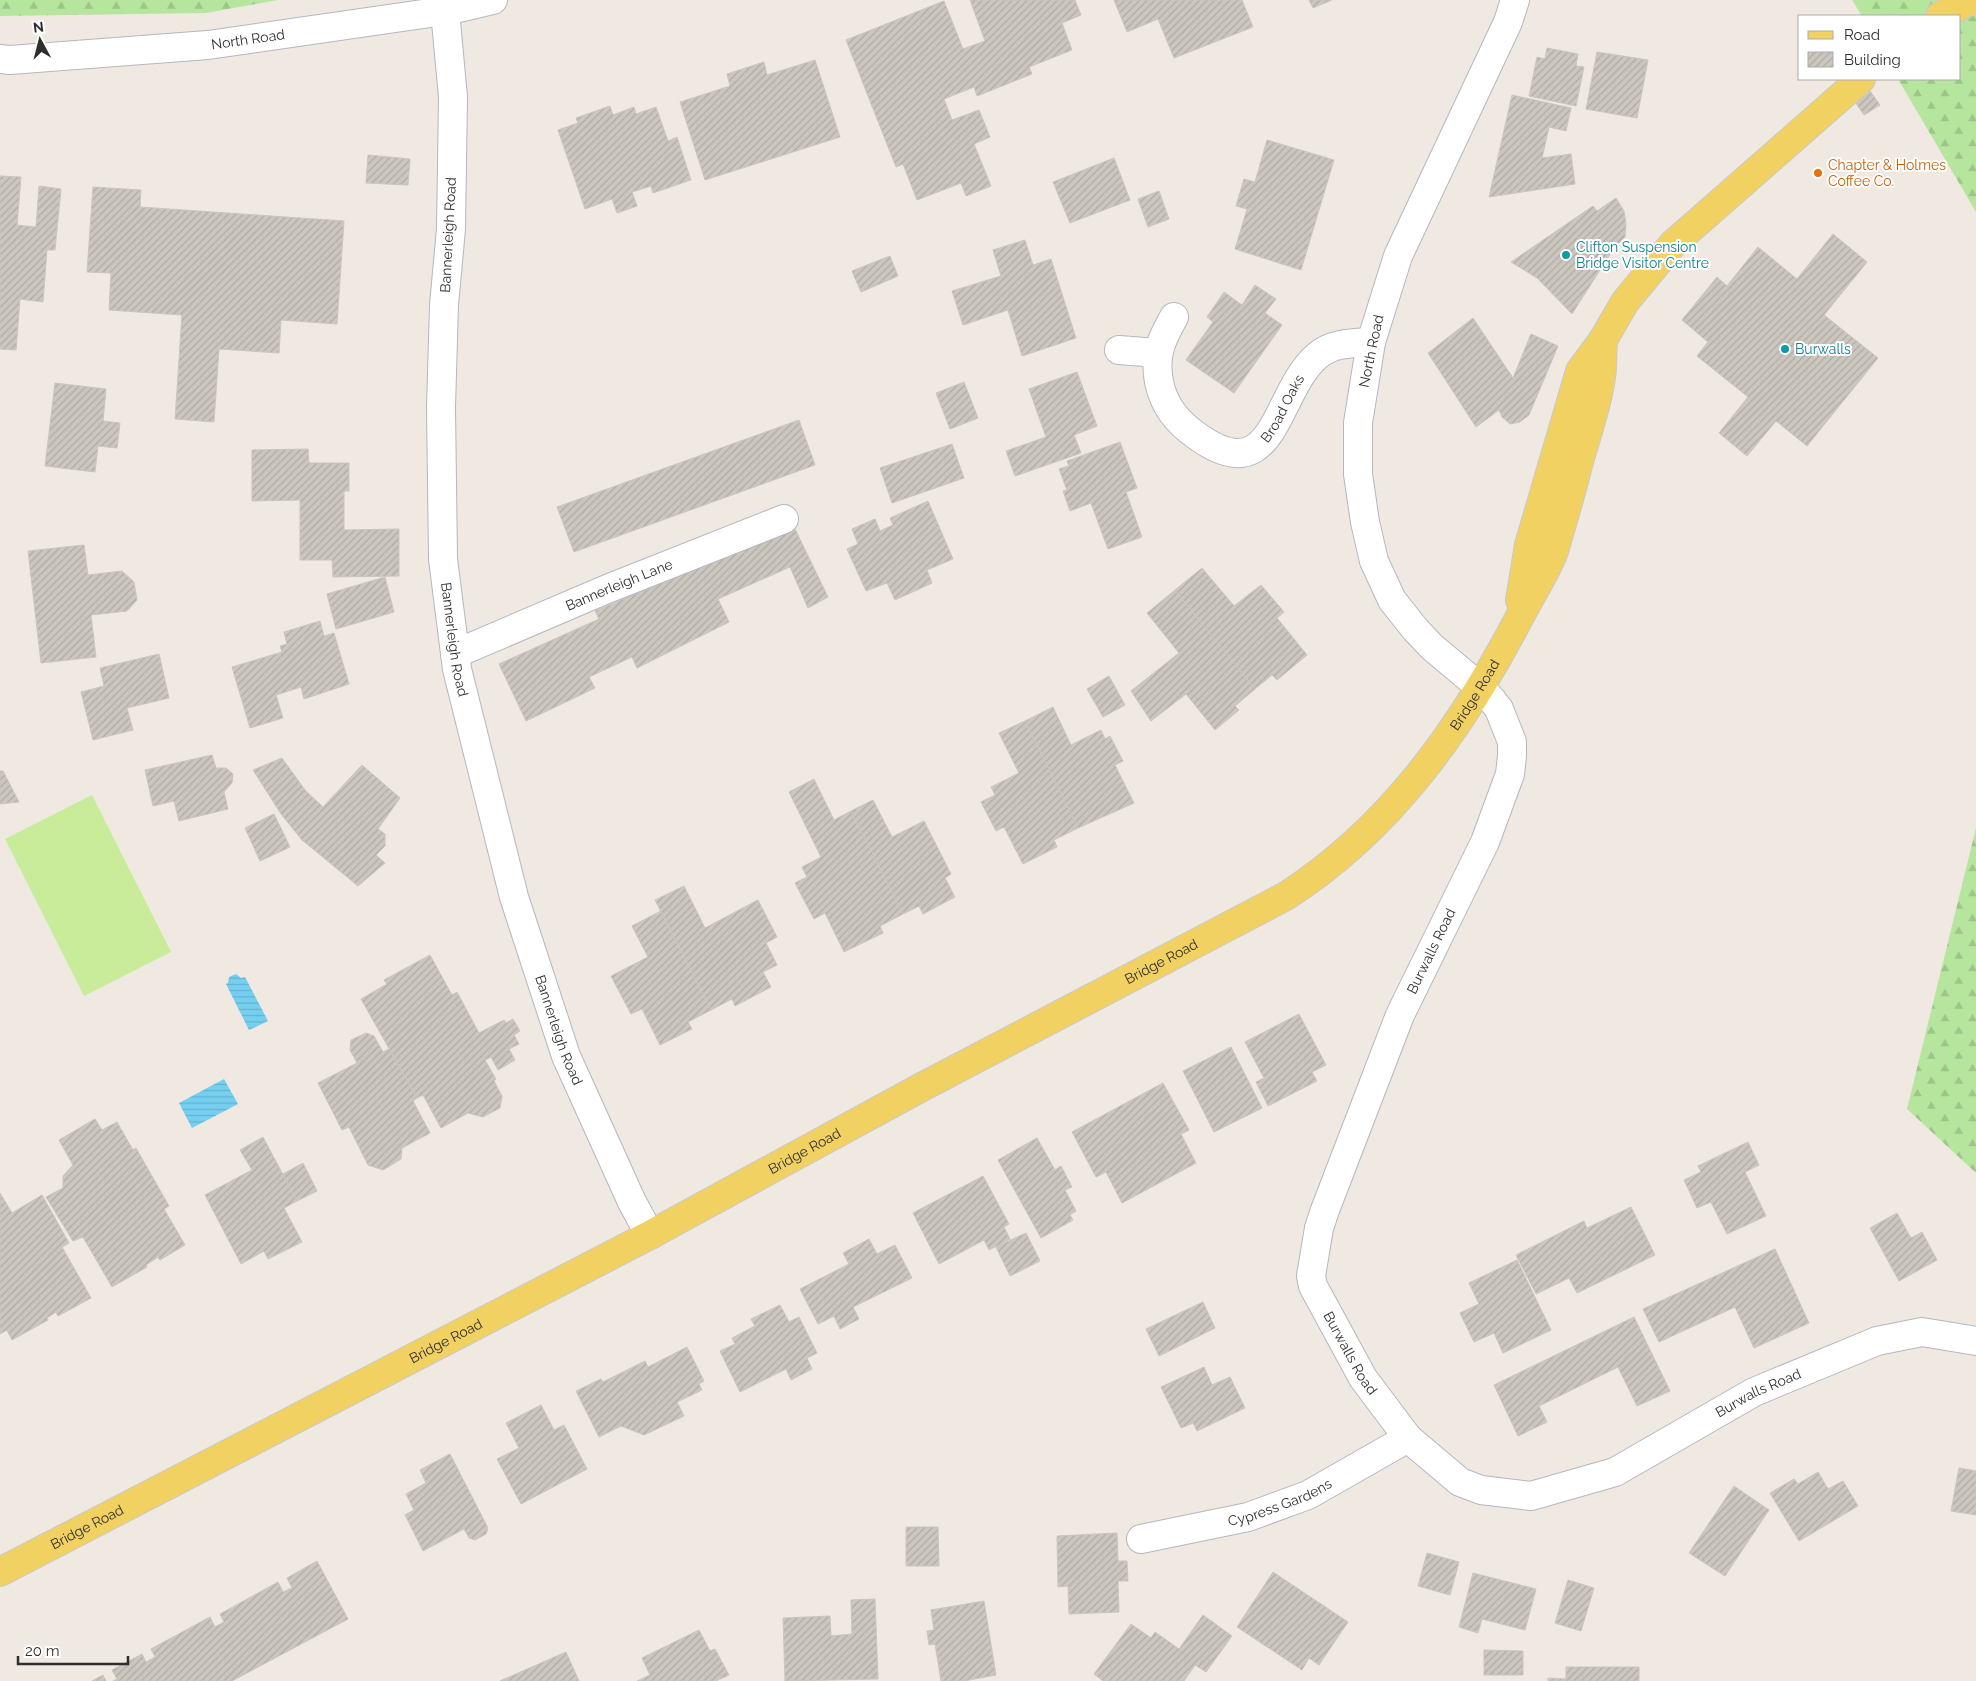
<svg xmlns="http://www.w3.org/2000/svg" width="1976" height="1681" font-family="Raleway,sans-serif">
<defs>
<pattern id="forest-firs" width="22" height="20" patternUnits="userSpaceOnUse" patternTransform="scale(1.25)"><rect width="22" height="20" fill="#b6e59e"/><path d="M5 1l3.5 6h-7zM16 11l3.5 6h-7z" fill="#9dc588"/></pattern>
<pattern id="water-rules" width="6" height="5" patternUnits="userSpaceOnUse" patternTransform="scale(1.25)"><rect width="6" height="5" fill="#75cff0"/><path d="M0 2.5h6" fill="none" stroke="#66b2ce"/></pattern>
<pattern id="building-hatch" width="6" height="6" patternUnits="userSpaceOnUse" patternTransform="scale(1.25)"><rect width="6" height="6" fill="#cbc7bf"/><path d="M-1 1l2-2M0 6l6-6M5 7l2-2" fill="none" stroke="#afaba4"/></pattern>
</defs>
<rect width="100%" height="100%" fill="#efe9e1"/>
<path fill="url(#forest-firs)" d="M 0,0 L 278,0 L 206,13 L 0,16 Z
M 1852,0 L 1976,0 L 1976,212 L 1898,79 L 1960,79 L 1960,16 L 1862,16 Z
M 1976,828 L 1976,1173 L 1907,1109 Z"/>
<path fill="#c9ec9a" d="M 92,795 L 171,952 L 84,996 L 5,839 Z"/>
<path fill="url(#water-rules)" d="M 236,974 L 241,978 L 245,977 L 268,1021 L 249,1030 L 226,984 L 228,983 L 229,977 Z
M 224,1079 L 238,1104 L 192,1128 L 179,1103 Z"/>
<path fill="url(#building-hatch)" stroke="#cbc5ba" d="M 970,0 L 1075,0 L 1081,15 L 1062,23 L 1072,50 L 1029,67 L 1032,74 L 977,96 L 974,87 L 944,99 L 952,120 L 979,110 L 990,137 L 974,144 L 991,186 L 966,196 L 961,183 L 917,200 L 903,164 L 896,167 L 846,40 L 944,1 L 963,49 L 985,41 Z
M 1114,0 L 1242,0 L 1253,27 L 1174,58 L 1158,19 L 1127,32 Z
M 1309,0 L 1332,0 L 1313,8 Z
M 1547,48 L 1578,54 L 1576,66 L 1584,67 L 1576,106 L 1529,96 L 1537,57 L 1545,59 Z
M 1597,52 L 1648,60 L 1637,118 L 1586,109 Z
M 815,60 L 840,137 L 705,180 L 680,102 L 730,86 L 727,74 L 764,62 L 767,75 Z
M 1870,91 L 1880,105 L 1864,115 L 1855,102 Z
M 1512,95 L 1571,108 L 1566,131 L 1549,127 L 1542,158 L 1571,154 L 1575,184 L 1489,197 Z
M 610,106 L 613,115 L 634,107 L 636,114 L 656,107 L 668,141 L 677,137 L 691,180 L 653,193 L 651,186 L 632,192 L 637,206 L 617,213 L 612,199 L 585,209 L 558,130 L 578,123 L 576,118 Z
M 1267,140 L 1334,160 L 1301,270 L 1235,249 L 1247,209 L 1236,206 L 1244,179 L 1255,182 Z
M 368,155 L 410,159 L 408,185 L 366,183 Z
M 1114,158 L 1130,200 L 1070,223 L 1053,182 Z
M 0,176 L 21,177 L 17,225 L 36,227 L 39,186 L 61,189 L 55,250 L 47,250 L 43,302 L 20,299 L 16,350 L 0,349 Z
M 93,187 L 141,190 L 140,207 L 344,221 L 337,324 L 281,320 L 279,353 L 219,349 L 214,422 L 175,419 L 182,315 L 109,310 L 111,273 L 87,272 Z
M 1159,191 L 1169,219 L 1148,227 L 1138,199 Z
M 1616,198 L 1624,211 L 1626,225 L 1625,237 L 1614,248 L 1572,314 L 1537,278 L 1511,262 L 1593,206 L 1597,211 Z
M 1833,234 L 1867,262 L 1824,315 L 1878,358 L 1807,446 L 1776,421 L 1747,456 L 1719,433 L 1748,397 L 1697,356 L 1708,342 L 1682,320 L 1717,277 L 1727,286 L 1758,247 L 1797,279 Z
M 1025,240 L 1033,265 L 1051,259 L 1076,338 L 1022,356 L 1008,310 L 963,325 L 952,291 L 1001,276 L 993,250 Z
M 890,256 L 898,276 L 861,292 L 852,271 Z
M 1255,285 L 1276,299 L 1265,313 L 1282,325 L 1234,393 L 1186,360 L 1213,322 L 1207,317 L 1224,292 L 1242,305 Z
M 1473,318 L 1513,378 L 1531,334 L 1558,346 L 1529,415 L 1520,422 L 1510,424 L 1502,417 L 1499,410 L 1476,427 L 1428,353 Z
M 1077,372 L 1097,426 L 1074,435 L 1081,453 L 1015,476 L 1006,451 L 1046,437 L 1029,389 Z
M 964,382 L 978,418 L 950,429 L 936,393 Z
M 55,383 L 106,389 L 103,421 L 120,423 L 117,448 L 98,446 L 95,472 L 45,466 Z
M 799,420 L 815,465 L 574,552 L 557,507 Z
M 1120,442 L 1137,488 L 1126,492 L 1142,537 L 1108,549 L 1091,503 L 1070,511 L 1063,491 L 1067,490 L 1059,469 L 1069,466 L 1067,461 Z
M 952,444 L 964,478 L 892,503 L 880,468 Z
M 308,449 L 309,463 L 349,463 L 349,491 L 344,491 L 344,530 L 399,529 L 399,576 L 333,577 L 332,560 L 300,560 L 300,500 L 252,501 L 252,450 Z
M 928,501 L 953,559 L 927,570 L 932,583 L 895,600 L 887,583 L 866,591 L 847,549 L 858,544 L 852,529 L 875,519 L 880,531 L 893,525 L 890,518 Z
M 794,527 L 828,597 L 808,608 L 790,567 L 718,599 L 729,622 L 637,668 L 632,657 L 589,677 L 595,688 L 526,721 L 499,664 L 599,619 L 595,611 Z
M 84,545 L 88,575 L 122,571 L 134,582 L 137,600 L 127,611 L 91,615 L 96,657 L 41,663 L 28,551 Z
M 1202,568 L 1234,606 L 1261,585 L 1284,612 L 1277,618 L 1307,655 L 1277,680 L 1272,675 L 1255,689 L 1175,590 Z
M 385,577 L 394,612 L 336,629 L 327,594 Z
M 1175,590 L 1255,689 L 1235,706 L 1239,710 L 1215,730 L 1186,694 L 1151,721 L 1131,691 L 1179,653 L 1147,613 Z
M 320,621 L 324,636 L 334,633 L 349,684 L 304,699 L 301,687 L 276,695 L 283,718 L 250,728 L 232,667 L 282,652 L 280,646 L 287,644 L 284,632 Z
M 159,654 L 169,698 L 127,708 L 133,730 L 93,740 L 81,692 L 104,686 L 100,668 Z
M 1109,676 L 1125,705 L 1103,717 L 1087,689 Z
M 1053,707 L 1071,745 L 1101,730 L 1105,739 L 1110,736 L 1123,761 L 1115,765 L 1134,803 L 1078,828 L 1025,721 Z
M 1025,721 L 1078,828 L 1054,840 L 1057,847 L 1023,864 L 1004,827 L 996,831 L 981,802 L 995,795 L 991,787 L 1019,773 L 999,733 Z
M 212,755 L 216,768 L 226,768 L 233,774 L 232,783 L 224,792 L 228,809 L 179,821 L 174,801 L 153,806 L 145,770 Z
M 282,758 L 305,790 L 323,807 L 362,765 L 400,798 L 378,829 L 385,834 L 385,846 L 376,855 L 385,863 L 358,886 L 302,840 L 281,814 L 253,770 Z
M 0,771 L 3,771 L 19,802 L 0,804 Z
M 814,779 L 834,820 L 851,811 L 903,914 L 880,926 L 883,933 L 844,952 L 825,913 L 814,919 L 795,883 L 807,877 L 802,867 L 821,857 L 789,792 Z
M 873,800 L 892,837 L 924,821 L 951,874 L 945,878 L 955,897 L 923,914 L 919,906 L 903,914 L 851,811 Z
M 274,814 L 290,847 L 260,861 L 245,828 Z
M 684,886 L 705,928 L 758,900 L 777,937 L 766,943 L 777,965 L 763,972 L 771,987 L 735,1006 L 732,999 L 711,1010 L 655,900 Z
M 661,911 L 711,1010 L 688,1022 L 692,1029 L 660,1045 L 642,1009 L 631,1014 L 611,976 L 648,957 L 632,926 Z
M 430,955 L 452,995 L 457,992 L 479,1033 L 504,1020 L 506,1023 L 513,1019 L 520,1031 L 514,1035 L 519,1044 L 509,1049 L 515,1060 L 498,1070 L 491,1057 L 485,1060 L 496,1079 L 494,1081 L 502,1096 L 500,1108 L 483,1117 L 468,1113 L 441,1128 L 423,1095 L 417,1098 L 361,999 L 387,984 L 384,980 Z
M 1299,1014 L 1326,1065 L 1312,1072 L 1317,1081 L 1268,1106 L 1256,1082 L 1264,1078 L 1245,1042 Z
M 366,1033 L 374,1036 L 383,1052 L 389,1049 L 417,1098 L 413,1101 L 430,1133 L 402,1148 L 401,1159 L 383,1170 L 368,1165 L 349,1127 L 342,1130 L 318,1083 L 357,1063 L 350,1050 L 351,1040 Z
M 1231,1047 L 1262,1108 L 1214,1132 L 1183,1071 Z
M 1163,1083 L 1189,1130 L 1181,1134 L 1196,1163 L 1122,1203 L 1106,1172 L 1096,1177 L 1072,1132 Z
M 95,1119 L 102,1130 L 117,1122 L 133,1150 L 136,1148 L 169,1206 L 164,1209 L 185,1245 L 160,1260 L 158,1257 L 146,1265 L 147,1267 L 112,1287 L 83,1237 L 73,1241 L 46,1197 L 63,1188 L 63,1176 L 73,1165 L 59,1140 Z
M 263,1137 L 297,1201 L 284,1208 L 302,1242 L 268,1259 L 264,1251 L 241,1264 L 205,1195 L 252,1170 L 240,1150 Z
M 1037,1138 L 1055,1170 L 1061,1166 L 1072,1187 L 1065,1190 L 1076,1211 L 1070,1215 L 1073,1220 L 1041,1238 L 998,1160 Z
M 1748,1142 L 1759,1165 L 1745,1172 L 1766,1216 L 1727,1234 L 1711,1202 L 1697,1208 L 1684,1180 L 1701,1172 L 1698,1166 Z
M 303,1163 L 317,1191 L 297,1201 L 283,1174 Z
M 983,1176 L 1009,1224 L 1004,1227 L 1010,1239 L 989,1250 L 984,1240 L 939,1264 L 913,1213 Z
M 0,1193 L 12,1213 L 42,1195 L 69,1243 L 62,1247 L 91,1298 L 58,1316 L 56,1312 L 47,1318 L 48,1320 L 12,1340 L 7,1330 L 0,1334 Z
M 1631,1207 L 1655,1255 L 1577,1293 L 1569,1278 L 1536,1294 L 1516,1255 L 1584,1221 L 1587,1228 Z
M 1897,1213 L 1911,1238 L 1922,1232 L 1937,1260 L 1899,1281 L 1870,1228 Z
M 1026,1233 L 1040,1261 L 1010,1276 L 996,1247 Z
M 869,1239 L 877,1254 L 895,1245 L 912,1278 L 853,1307 L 859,1319 L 840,1329 L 834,1316 L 818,1324 L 800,1289 L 849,1264 L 843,1253 Z
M 1775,1249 L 1809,1323 L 1754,1348 L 1735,1307 L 1659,1342 L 1643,1309 Z
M 1517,1260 L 1551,1330 L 1503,1353 L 1494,1333 L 1474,1342 L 1460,1313 L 1479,1304 L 1469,1283 Z
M 1203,1302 L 1215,1328 L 1159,1356 L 1146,1329 Z
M 780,1305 L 789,1322 L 799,1317 L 817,1353 L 807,1358 L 812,1369 L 791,1380 L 786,1369 L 740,1392 L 720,1351 L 735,1344 L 732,1338 L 755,1326 L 751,1319 Z
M 1634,1317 L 1670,1391 L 1637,1406 L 1618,1367 L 1539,1406 L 1547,1422 L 1518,1436 L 1494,1385 Z
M 687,1347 L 704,1381 L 699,1384 L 702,1390 L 677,1402 L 684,1416 L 644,1435 L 621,1426 L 599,1437 L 576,1391 L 601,1379 L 603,1382 L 645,1361 L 648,1367 Z
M 1204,1367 L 1212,1385 L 1230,1377 L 1245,1408 L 1197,1431 L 1193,1423 L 1181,1428 L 1161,1387 Z
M 541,1405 L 554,1430 L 564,1425 L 587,1469 L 521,1504 L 497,1459 L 519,1448 L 506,1423 Z
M 450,1454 L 488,1528 L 486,1534 L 475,1540 L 469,1538 L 464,1529 L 423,1551 L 405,1515 L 414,1510 L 406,1494 L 426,1483 L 420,1470 Z
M 1959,1468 L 1976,1471 L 1976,1515 L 1951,1511 Z
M 1818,1472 L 1828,1489 L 1843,1481 L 1858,1506 L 1799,1541 L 1770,1493 L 1794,1479 L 1798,1484 Z
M 1734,1486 L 1769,1510 L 1725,1576 L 1689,1553 Z
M 906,1527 L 938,1527 L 939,1566 L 906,1566 Z
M 1117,1533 L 1118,1561 L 1127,1561 L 1128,1581 L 1118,1581 L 1119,1612 L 1069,1614 L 1068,1586 L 1058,1587 L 1057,1536 Z
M 1427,1553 L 1459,1562 L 1450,1595 L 1418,1586 Z
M 317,1561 L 348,1619 L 232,1681 L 113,1681 L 117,1679 L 112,1670 L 142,1654 L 146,1662 L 155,1657 L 151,1649 L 210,1617 L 215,1627 L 224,1622 L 220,1614 L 278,1582 L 283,1592 L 292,1588 L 287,1578 Z
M 1273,1572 L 1348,1622 L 1319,1665 L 1309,1658 L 1302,1670 L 1237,1627 Z
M 1473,1573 L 1536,1589 L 1525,1630 L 1482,1619 L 1478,1633 L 1459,1627 Z
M 1568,1580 L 1594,1588 L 1581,1631 L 1555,1623 Z
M 875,1599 L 878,1679 L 785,1681 L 783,1618 L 830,1616 L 831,1636 L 852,1634 L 851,1600 Z
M 984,1601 L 996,1675 L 964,1681 L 941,1681 L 935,1644 L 929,1645 L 927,1631 L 934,1630 L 931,1610 Z
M 1203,1615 L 1232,1636 L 1206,1672 L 1195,1665 L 1184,1681 L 1103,1681 L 1094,1674 L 1131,1624 L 1151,1638 L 1155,1632 L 1179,1649 Z
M 699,1630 L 710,1651 L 715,1649 L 729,1675 L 716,1681 L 637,1681 L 650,1675 L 642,1658 Z
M 1484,1650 L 1523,1651 L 1523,1675 L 1484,1675 Z
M 566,1652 L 579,1681 L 500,1681 Z
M 1566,1667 L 1639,1667 L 1639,1681 L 1548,1681 L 1548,1678 L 1566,1679 Z
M 103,1675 L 106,1681 L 92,1681 Z"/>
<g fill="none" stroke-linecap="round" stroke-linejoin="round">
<defs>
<g id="minor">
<path id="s1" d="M 1515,0 L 1508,22 L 1398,256 L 1371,342 L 1358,423 L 1358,474 L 1365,522 L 1374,561 L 1392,600 L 1415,629 L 1432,647 L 1481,688 L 1492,700 L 1499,709 L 1512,742 L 1512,756 L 1510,774 L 1485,842 L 1400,1015 L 1325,1210 L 1319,1228 L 1311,1276 L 1313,1286 L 1363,1378 L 1408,1438 L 1460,1482 L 1481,1490 L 1531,1496 L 1615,1472 L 1754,1392 L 1877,1341 L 1922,1332 L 1976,1341"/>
<path id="s2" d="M 445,11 L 453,97 L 451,229 L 444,305 L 441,407 L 443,559 L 457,669 L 514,897 L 566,1056 L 632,1202 L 650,1235"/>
<path id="s3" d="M 0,59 L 10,60 L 208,45 L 451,10 L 493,0"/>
<path id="s4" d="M 1174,317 C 1161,340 1154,355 1159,382 C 1164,406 1177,422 1197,436 C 1276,493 1274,393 1317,356 C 1332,343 1352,343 1371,342"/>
<path d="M 1119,350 L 1157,353"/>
<path id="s5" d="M 455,654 L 607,589 L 784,519"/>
<path id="s6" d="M 1141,1539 L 1248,1517 L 1308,1495 L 1408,1438"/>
</g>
<g id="major">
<path d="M 1940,16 L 1972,0"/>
<path d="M 1520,600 L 1529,545 L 1580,371 L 1603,340 L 1625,302 L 1673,244 L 1861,79"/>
<path id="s7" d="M 0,1572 L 650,1235 L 920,1088 L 1286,896 C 1390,829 1460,730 1517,622 C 1528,600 1542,579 1552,556 C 1556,547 1558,536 1561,527 C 1567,506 1573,486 1578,465 C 1586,436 1597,407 1601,377 C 1603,365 1602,352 1603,340"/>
</g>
</defs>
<use href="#minor" stroke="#b4b7c1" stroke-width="30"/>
<use href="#major" stroke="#c9c9c9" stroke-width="30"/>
<use href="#minor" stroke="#fff" stroke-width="28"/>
<use href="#major" stroke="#f2d163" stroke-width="28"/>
</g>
<circle fill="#e8710a" stroke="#fff" stroke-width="2" cx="1818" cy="173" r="5"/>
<g fill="#0f9aa8" stroke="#fff" stroke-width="2">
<circle cx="1566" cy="255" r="5"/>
<circle cx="1785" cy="349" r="5"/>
</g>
<g text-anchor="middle" stroke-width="4" stroke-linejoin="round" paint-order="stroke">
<g font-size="14" fill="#2e2e2e" stroke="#fff">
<text dy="5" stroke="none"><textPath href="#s3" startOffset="249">North Road</textPath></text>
<text transform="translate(448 235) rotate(-87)" y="5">Bannerleigh Road</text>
<text transform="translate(1371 351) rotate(-78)" y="5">North Road</text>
<text dy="5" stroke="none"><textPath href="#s4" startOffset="248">Broad Oaks</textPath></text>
<text dy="5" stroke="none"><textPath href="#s5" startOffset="178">Bannerleigh Lane</textPath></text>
<text dy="5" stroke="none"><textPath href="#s2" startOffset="630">Bannerleigh Road</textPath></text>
<text dy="5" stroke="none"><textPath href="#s7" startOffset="1731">Bridge Road</textPath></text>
<text transform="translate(1431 951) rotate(-64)" y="5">Burwalls Road</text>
<text dy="5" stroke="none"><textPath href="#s7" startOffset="1312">Bridge Road</textPath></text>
<text dy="5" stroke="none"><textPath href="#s2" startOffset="1035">Bannerleigh Road</textPath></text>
<text dy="5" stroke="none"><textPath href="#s7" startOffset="908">Bridge Road</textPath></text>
<text dy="5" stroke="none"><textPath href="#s7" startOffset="502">Bridge Road</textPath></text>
<text dy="5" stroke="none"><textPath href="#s1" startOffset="1486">Burwalls Road</textPath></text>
<text dy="5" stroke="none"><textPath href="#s1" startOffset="1981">Burwalls Road</textPath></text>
<text dy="5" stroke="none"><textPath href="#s6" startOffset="144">Cypress Gardens</textPath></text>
<text dy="5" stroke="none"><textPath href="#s7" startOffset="98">Bridge Road</textPath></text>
</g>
<g font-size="14" fill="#c56008" stroke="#fff" text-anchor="start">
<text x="1828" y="170">Chapter &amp; Holmes<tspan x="1828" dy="16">Coffee Co.</tspan></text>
</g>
<g font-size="14" fill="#0d838f" stroke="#fff" text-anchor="start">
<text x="1576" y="252">Clifton Suspension<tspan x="1576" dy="16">Bridge Visitor Centre</tspan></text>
<text x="1795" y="354">Burwalls</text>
</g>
</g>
<rect x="1798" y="15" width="162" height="65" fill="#ffffff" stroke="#ababab"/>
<rect x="1808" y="31" width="25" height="8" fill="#f2d163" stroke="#ababab"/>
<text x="1844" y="40" font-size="15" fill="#2e2e2e">Road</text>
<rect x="1808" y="52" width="25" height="15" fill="url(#building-hatch)" stroke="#ababab"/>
<text x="1844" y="65" font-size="15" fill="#2e2e2e">Building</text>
<g transform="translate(40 40) rotate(353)" stroke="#ffffff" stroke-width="4" paint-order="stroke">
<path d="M0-4L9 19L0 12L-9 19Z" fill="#2e2e2e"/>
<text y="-8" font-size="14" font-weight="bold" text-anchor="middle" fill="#2e2e2e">N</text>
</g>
<path d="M18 1656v8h110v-8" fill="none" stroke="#2e2e2e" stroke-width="2.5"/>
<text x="25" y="1656" font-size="15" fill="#2e2e2e" stroke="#ffffff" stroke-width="4" paint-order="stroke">20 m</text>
</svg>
